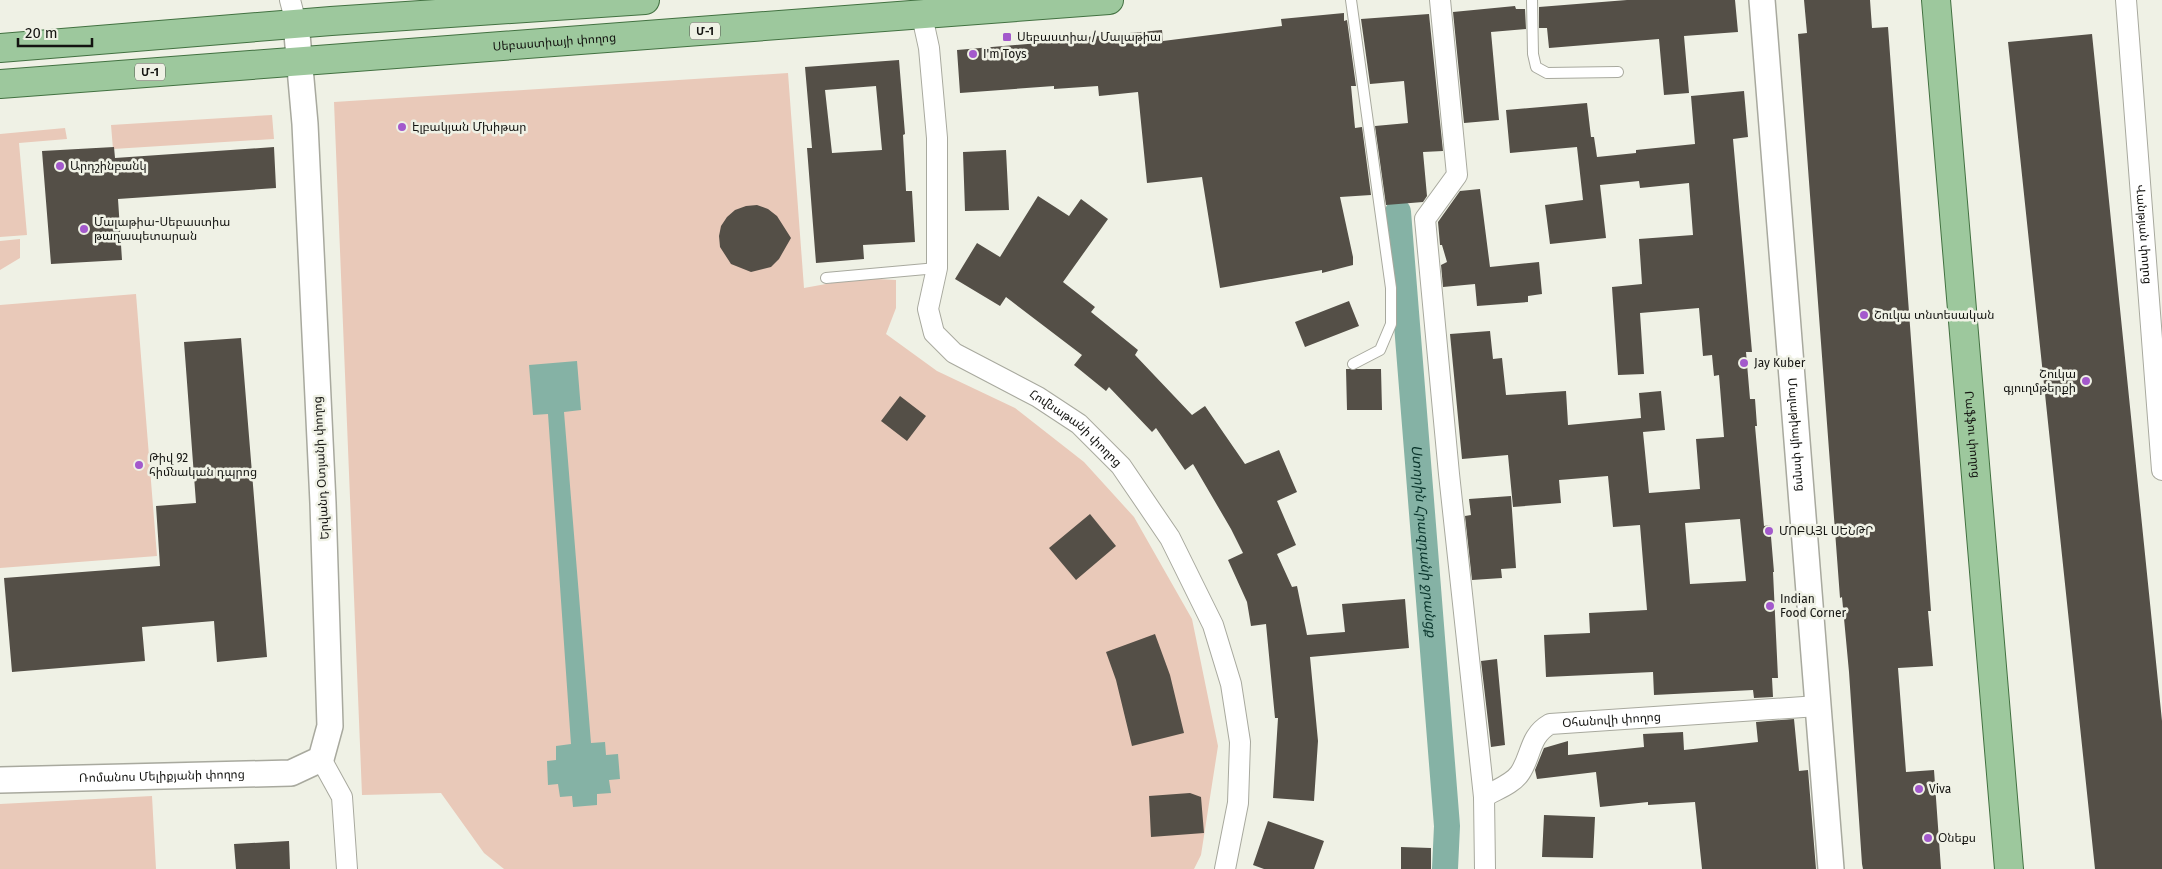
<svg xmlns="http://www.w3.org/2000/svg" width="2162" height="869" font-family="'Fira Sans','Noto Sans Armenian',sans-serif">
<rect width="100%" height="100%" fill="#eff1e5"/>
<path fill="#e9c9b9" d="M 788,73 L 804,288 L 859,278 L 896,280 L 896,308 L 886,334 L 937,371 L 1015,408 L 1084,462 L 1134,517 L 1192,619 L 1218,746 L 1201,855 L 1194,869 L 504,869 L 484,853 L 441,793 L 362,795 L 334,102 Z
M 272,115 L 274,139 L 113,149 L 111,125 Z
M 65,128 L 67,139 L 19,143 L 27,235 L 0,237 L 0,134 Z
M 20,239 L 20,258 L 0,270 L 0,241 Z
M 136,294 L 157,556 L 0,568 L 0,305 Z
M 152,796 L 156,869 L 0,869 L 0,804 Z"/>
<path fill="#85b2a5" d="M 577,361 L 581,410 L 564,412 L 591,743 L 605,742 L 606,755 L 618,754 L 620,779 L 609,780 L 611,793 L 597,794 L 597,805 L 573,807 L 572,796 L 560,797 L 558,784 L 548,785 L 547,761 L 556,760 L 556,746 L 571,744 L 548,414 L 533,415 L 529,365 Z"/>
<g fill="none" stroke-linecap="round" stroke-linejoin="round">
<path stroke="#85b2a5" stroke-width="26" id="s1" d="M 1398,212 L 1447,826 L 1445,869"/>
</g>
<path fill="#544f47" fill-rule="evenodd" d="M 1627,0 L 1735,0 L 1738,32 L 1684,36 L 1689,93 L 1664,95 L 1659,39 L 1549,48 L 1547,28 L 1539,28 L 1539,7 Z
M 1804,0 L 1870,0 L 1872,28 L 1888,27 L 1931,611 L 1928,611 L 1933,666 L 1898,668 L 1906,772 L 1934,770 L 1941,869 L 1863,869 L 1862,864 L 1849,672 L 1842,597 L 1840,598 L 1798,34 L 1807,33 Z
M 1515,6 L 1516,9 L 1525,9 L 1526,29 L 1491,32 L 1499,120 L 1464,123 L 1453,12 Z
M 1344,13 L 1344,21 L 1347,20 L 1356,86 L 1351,86 L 1355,128 L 1362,127 L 1371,195 L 1340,197 L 1353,257 L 1353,265 L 1322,273 L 1322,270 L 1220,288 L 1202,177 L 1147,183 L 1138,92 L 1099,96 L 1098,86 L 1054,89 L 1054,86 L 960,93 L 957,50 L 1051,42 L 1050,36 L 1086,33 L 1086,37 L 1162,30 L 1163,41 L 1282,26 L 1281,19 Z
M 1429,14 L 1443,151 L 1423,152 L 1427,196 L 1423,202 L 1386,205 L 1375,126 L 1408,123 L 1404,81 L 1370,84 L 1361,19 Z
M 2092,34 L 2162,721 L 2162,869 L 2095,869 L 2008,42 Z
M 899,60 L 905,134 L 903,135 L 906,191 L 912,191 L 915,242 L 863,245 L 864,259 L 816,263 L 807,148 L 812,148 L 805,67 ZM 876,86 L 882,150 L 832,153 L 825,90 Z
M 1744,91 L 1748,137 L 1733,139 L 1752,352 L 1746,352 L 1750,399 L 1755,399 L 1757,426 L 1755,426 L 1764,526 L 1770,525 L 1774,572 L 1773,572 L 1778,678 L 1772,678 L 1773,697 L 1754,698 L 1753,690 L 1654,695 L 1653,672 L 1546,677 L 1544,635 L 1590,633 L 1589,613 L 1647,610 L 1640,525 L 1613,527 L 1608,476 L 1559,480 L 1561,503 L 1513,507 L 1508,455 L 1462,459 L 1450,334 L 1490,331 L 1493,359 L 1502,358 L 1506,395 L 1566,391 L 1568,425 L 1641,418 L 1639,393 L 1661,391 L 1665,430 L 1643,432 L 1649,493 L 1700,489 L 1696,439 L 1724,437 L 1719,375 L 1714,376 L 1712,355 L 1703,356 L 1699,308 L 1640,313 L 1644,374 L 1618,375 L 1612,287 L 1642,284 L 1639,239 L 1693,235 L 1689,183 L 1640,188 L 1639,181 L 1600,185 L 1606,238 L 1550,244 L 1545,205 L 1583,200 L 1577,147 L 1510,153 L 1506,110 L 1587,103 L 1591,137 L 1594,137 L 1597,157 L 1636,153 L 1636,150 L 1695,144 L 1691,96 ZM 1740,519 L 1746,581 L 1690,584 L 1685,523 Z
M 114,147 L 115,158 L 274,147 L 276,188 L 118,199 L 122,260 L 51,264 L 42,151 Z
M 1006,150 L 1009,210 L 965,211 L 963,152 Z
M 1480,189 L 1490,267 L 1539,262 L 1542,294 L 1528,296 L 1528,302 L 1477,306 L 1475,284 L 1443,287 L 1441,265 L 1447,262 L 1442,245 L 1440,245 L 1438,222 L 1460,191 Z
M 1038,196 L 1069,216 L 1081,199 L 1108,219 L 1063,282 L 1095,307 L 1091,312 L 1138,350 L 1135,355 L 1192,415 L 1205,406 L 1245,464 L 1279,450 L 1297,492 L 1277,501 L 1296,545 L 1277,554 L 1292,587 L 1297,586 L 1307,635 L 1345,632 L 1342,604 L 1405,599 L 1409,648 L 1310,657 L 1318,741 L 1314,801 L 1273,798 L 1278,718 L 1275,718 L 1266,624 L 1251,626 L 1247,602 L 1228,560 L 1243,553 L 1231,529 L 1193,464 L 1185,470 L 1156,428 L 1152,432 L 1109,387 L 1106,391 L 1074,365 L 1082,355 L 1006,297 L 1000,306 L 955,279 L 977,243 L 1000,257 Z
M 757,205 L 768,209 L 777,216 L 791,238 L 779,259 L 771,267 L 751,272 L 731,264 L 720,247 L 719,236 L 721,226 L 727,217 L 735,210 L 746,206 Z
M 1349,301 L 1359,326 L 1305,347 L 1295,322 Z
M 241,338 L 267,657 L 217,662 L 214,621 L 142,627 L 145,661 L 12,672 L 4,578 L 160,566 L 156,506 L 196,503 L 184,342 Z
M 1346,369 L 1381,369 L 1382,410 L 1347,410 Z
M 900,396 L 926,416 L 907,441 L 881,421 Z
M 1511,496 L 1516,568 L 1501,569 L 1502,578 L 1472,580 L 1465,516 L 1471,515 L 1469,499 Z
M 1090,514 L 1116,546 L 1076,580 L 1049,548 Z
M 1155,634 L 1170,675 L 1184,733 L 1132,746 L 1116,680 L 1106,652 Z
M 1497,659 L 1505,745 L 1491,747 L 1481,661 Z
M 1794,719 L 1799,771 L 1808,770 L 1816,869 L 1702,869 L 1695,802 L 1648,805 L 1648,802 L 1600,807 L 1596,772 L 1537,779 L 1535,770 L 1544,748 L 1568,741 L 1568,755 L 1644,747 L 1643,734 L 1683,732 L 1684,750 L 1758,742 L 1756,722 Z
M 1190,793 L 1201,797 L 1204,833 L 1151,837 L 1149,796 Z
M 1544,815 L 1595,817 L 1593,858 L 1542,857 Z
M 1268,821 L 1324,841 L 1314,869 L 1264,869 L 1253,865 Z
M 289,841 L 290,869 L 236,869 L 234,844 Z
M 1401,847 L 1431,848 L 1431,869 L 1401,869 Z"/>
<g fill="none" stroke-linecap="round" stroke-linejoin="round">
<defs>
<path id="service" d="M 1351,0 L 1391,288 L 1391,324 L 1380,350 L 1353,364
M 1532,0 L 1533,54 L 1536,67 L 1547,73 L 1618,72
M 826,278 L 937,268"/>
<g id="minor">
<path d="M 290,0 L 296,23"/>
<path d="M 1440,0 L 1457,175 L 1425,219 L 1449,474 L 1484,797 L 1485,869"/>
<path id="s2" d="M 2126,0 L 2162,470"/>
<path id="s3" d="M 922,16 L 929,48 L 937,138 L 937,268 L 928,309 L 934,333 L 954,353 L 1038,397 L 1079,424 L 1121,466 L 1170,538 L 1213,625 L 1231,684 L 1240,742 L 1238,803 L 1225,869"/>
<path d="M 321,759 L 342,797 L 347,869"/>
<path id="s4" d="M 1484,797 C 1495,790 1513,784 1520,773 C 1532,755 1529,736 1550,724 L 1818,706"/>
</g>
<g id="tertiary">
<path id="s5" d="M 1762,0 L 1831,869"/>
<path id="s6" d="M 0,780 L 291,773 L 321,759 L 330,726 L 323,503 L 305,124 L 296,23"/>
</g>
<g id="primary">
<path id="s7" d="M 1936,0 L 2009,869"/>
<path d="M 0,48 L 331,21 L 645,0"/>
<path id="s8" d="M 0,84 L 1109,0"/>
</g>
</defs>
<use href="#service" stroke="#a8a99e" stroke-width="12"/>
<use href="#minor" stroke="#a8a99e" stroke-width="22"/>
<use href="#tertiary" stroke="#a8a99e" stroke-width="28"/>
<use href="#primary" stroke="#427141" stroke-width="30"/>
<use href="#service" stroke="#fff" stroke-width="10"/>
<use href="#minor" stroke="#fff" stroke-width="20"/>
<use href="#tertiary" stroke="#fff" stroke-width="25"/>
<use href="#primary" stroke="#9dc89d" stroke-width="28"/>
</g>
<g fill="#a359cc" stroke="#eff1e5" stroke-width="2">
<rect x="1002" y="32" width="10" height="10" rx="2.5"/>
<circle cx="973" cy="54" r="5"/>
<circle cx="402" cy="127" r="5"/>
<circle cx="60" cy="166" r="5"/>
<circle cx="84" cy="229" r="5"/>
<circle cx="1864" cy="315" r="5"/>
<circle cx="1744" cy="363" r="5"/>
<circle cx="2086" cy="381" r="5"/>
<circle cx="139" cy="465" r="5"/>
<circle cx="1769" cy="531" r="5"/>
<circle cx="1770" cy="606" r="5"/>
<circle cx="1919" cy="789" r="5"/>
<circle cx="1928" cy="838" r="5"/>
</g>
<g text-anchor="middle" stroke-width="5" stroke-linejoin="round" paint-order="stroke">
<g fill="#eff1e5" stroke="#565651" stroke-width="1">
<rect x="690" y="22.5" width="30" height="17" rx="4"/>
<rect x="135" y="63.5" width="30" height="17" rx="4"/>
</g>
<g font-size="11" font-weight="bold" fill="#141411">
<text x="705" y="35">Մ-1</text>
<text x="150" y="76">Մ-1</text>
</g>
<g font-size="12" fill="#141411" stroke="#eff1e5" text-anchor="start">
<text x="1017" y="41">Սեբաստիա / Մալաթիա</text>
<text x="983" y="58">I'm Toys</text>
<text x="412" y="131">Էլբակյան Մխիթար</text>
<text x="70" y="170">Արդշինբանկ</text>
<text x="94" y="226">Մալաթիա-Սեբաստիա<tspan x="94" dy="14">թաղապետարան</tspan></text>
<text x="1874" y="319">Շուկա տնտեսական</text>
<text x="1754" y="367">Jay Kuber</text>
<text x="2076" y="378" text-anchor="end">Շուկա<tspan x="2076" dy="14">գյուղմթերքի</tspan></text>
<text x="149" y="462">Թիվ 92<tspan x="149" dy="14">հիմնական դպրոց</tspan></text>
<text x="1779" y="535">ՄՈԲԱՅԼ ՍԵՆԹՐ</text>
<text x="1780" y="603">Indian<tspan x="1780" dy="14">Food Corner</tspan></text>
<text x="1929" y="793">Viva</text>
<text x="1938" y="842">Օնեքս</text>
</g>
<g font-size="12" fill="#141411" stroke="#eff1e5">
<text dy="4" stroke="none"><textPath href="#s8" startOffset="556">Սեբաստիայի փողոց</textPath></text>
<text dy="4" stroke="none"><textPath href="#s2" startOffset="235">Վանթյան փողոց</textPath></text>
<text dy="4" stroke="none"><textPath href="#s3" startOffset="492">Հովնաթանի փողոց</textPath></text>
<text dy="4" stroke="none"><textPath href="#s5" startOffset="436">Մալաթիայի փողոց</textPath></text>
<text dy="4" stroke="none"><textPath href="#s7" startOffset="436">Րաֆֆու փողոց</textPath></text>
<text transform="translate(321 468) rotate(-93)" y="4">Երվանդ Օտյանի փողոց</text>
<text dy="4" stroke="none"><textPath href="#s4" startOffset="164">Օհանովի փողոց</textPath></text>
<text dy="4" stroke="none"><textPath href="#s6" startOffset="162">Ռոմանոս Մելիքյանի փողոց</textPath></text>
</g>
<g font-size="14" font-style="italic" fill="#09342b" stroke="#eff1e5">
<text dy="5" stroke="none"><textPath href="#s1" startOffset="330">Ստորին Հրազդանի ջրանցք</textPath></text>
</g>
</g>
<path d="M18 38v8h74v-8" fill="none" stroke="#141411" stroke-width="2.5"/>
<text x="25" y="38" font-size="15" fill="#141411" stroke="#eff1e5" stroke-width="4" paint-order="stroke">20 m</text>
</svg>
